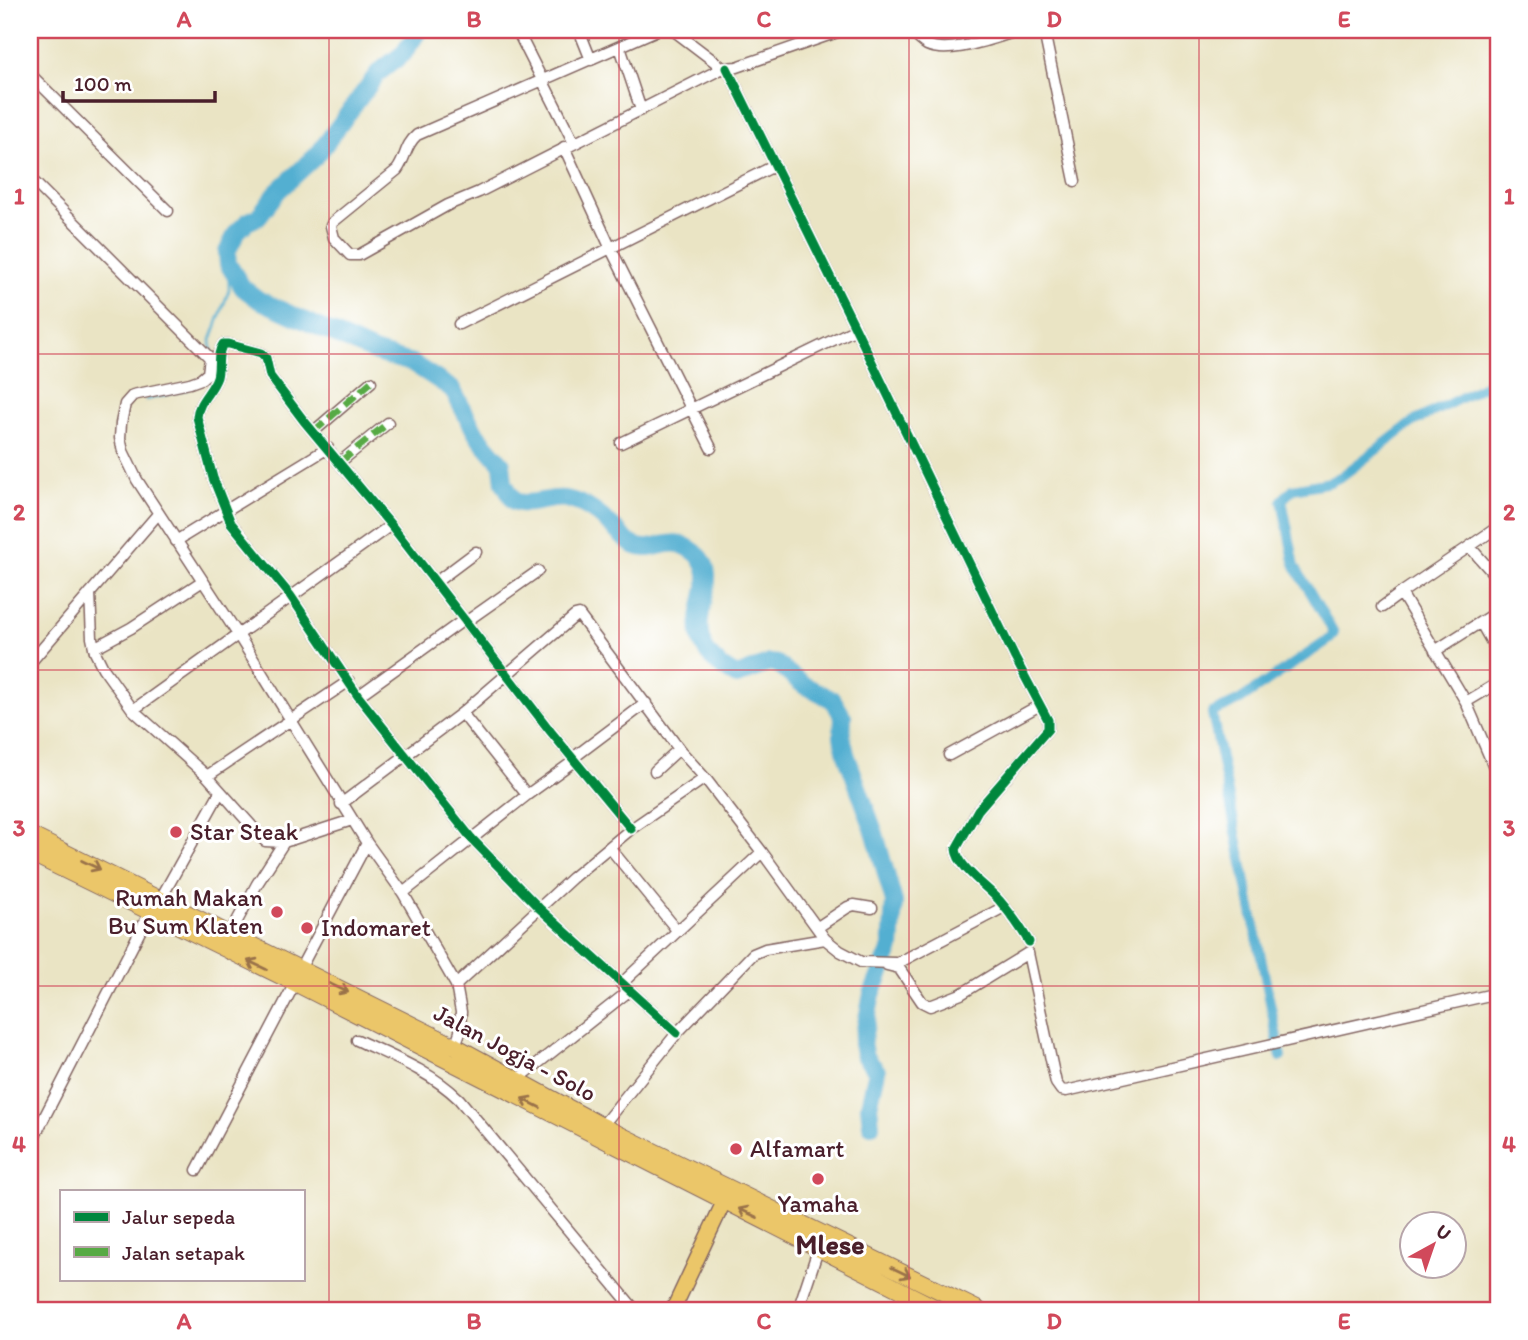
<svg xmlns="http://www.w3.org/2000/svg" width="1528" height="1340" font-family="Itim,sans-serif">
<rect width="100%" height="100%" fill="#fff"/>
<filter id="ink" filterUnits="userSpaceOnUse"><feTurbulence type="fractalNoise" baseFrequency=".0143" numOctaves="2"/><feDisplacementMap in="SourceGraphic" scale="14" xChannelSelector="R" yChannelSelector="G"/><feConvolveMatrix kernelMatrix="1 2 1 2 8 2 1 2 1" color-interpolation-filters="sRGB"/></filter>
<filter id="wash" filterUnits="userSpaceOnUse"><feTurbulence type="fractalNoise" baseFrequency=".00686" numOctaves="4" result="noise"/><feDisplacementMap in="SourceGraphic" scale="28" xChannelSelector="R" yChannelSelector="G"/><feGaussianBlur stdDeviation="1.57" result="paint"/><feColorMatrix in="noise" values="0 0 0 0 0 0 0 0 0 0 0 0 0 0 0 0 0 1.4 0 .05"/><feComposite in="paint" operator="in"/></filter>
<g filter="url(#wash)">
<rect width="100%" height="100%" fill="#eae4c4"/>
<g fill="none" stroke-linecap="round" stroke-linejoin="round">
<path stroke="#53afd1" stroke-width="2.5" d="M 212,356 L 211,340 L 229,290 L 228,264
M 146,400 L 188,389"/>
<path stroke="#53afd1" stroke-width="10" d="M 1281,1057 L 1212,713 L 1240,700 L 1330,639 L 1334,633 L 1295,566 L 1282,500 L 1293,489 L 1330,482 L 1342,476 L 1413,422 L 1498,379"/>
<path stroke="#53afd1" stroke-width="18" d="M 419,30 L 404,53 L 378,73 L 318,154 L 278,191 L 258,217 L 247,222 L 237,232 L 227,252 L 228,264 L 243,288 L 259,300 L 376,353 L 412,363 L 452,389 L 477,435 L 502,464 L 504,483 L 514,501 C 529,508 549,496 566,499 C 588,503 604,519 619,533 C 624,538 629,544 636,546 C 656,555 669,531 696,553 C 733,584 659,636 737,676 L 770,663 L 777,664 L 802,684 L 833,700 L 843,717 L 842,736 L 846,754 L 875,834 L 894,902 L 891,948 L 872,994 L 862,1044 L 865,1057 L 877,1071 L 869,1106 L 871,1125"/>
</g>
</g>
<g filter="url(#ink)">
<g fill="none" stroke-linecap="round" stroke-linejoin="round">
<defs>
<path id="minor" d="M 517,30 L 574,143
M 579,30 L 591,60
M 657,30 L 417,135 C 405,145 406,158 397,170 L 333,222 L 331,226 L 334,238 L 350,255 L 359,255 L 448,205 L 479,192 L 723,68 L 737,67 L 843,30
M 673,30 L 723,68
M 910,30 C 915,35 920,41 927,45 C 951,56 997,36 1022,30
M 1039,30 L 1045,36 L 1075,181
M 620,47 L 641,110
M 727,68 L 856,329 L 1015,658 L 1048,720 L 1048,729 L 978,810 L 956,849 C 957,866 987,887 999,900 C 1010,913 1020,926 1029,942
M 30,74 L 168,211
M 564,147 L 611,249 L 711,448
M 30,178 L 210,358 L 216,358
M 459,324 L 774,166
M 210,358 L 208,373 L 201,379 L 190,383 L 133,395 L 125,404 L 121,423 L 120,438 L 123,451 L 137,480 L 237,633 L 367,843 L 403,893 L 456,985 L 461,1012 L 460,1032 L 455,1046
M 313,432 L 371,382
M 621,443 L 856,329
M 340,462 L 388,423
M 1498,527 L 1401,593 L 1466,702 L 1498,776
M 176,541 L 328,448
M 1470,547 L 1498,579
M 436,582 L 476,552
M 90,593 L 92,638 L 95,652 L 103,668 L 133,710 L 207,776 L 265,841 L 284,842 L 352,820
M 1382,607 L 1401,593
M 467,621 L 538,571
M 1481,623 L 1498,653
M 94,648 L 131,628 L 201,582
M 1435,651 L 1498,611
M 30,663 L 158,514
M 358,696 L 465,619
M 1466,702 L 1498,683
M 133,710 L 391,525
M 462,713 L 527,795
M 949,755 L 1040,705
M 573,758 L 646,703
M 655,771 L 679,749
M 207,776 L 349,681
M 341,804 L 462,713 L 575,616 L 579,615 L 679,749 L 705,778 L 762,852 L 825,939 L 840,951 L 861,962 L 895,963
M 631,829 L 551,732 L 391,525 L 304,421 L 270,376 L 266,358 L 261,353 L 228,344 L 223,344 C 216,354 220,366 217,377 C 212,392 198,401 197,417 L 213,478 L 231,523 L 290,595 L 358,696 L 472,839 L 539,908 L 677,1033
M 610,848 L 677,930
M 403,893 L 527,795 L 574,761
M 160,900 L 220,792
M 818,927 L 848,907 L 854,905 L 872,908
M 230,934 L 257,884 L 284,842
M 898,963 L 1004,907
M 887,965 L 899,968 L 922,1002 L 930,1006 L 961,994 L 1028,953 L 1056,1083 L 1061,1090 L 1066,1091 L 1498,993
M 300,969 L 367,843
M 621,984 L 762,852
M 456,985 L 572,878 L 631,829 L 705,778
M 357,1040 C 393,1057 430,1071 459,1099 L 635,1310
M 518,1079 L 629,991
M 602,1126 L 677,1033 L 753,954 L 765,949 L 825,939
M 30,1145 L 150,912
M 197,1170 L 295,983
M 798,1310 L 819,1247"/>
<path id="major" d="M 673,1310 L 728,1193"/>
<path id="highway" d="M 30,835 L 455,1046 L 602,1126 L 979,1310
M 30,853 L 295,983 L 940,1310"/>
</defs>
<use href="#minor" stroke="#826461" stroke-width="13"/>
<use href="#major" stroke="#826461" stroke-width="17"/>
<use href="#highway" stroke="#826461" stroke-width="18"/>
<use href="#minor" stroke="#fff" stroke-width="10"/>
<use href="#major" stroke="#ebc669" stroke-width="14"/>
<use href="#highway" stroke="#ebc669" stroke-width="16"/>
<path stroke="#57aa44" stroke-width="7" stroke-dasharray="14 7" stroke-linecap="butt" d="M 313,432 L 371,382
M 340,462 L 388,423"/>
<defs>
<path id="cycleway" d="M 727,68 L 856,329 L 1015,658 L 1048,720 L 1048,729 L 978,810 L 956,849 C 957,866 987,887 999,900 C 1010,913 1020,926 1029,942
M 631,829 L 551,732 L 391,525 L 304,421 L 270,376 L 266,358 L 261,353 L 228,344 L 223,344 C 216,354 220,366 217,377 C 212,392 198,401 197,417 L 213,478 L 231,523 L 290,595 L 358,696 L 472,839 L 539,908 L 677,1033"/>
</defs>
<use href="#cycleway" stroke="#fff" stroke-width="13"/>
<use href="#cycleway" stroke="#00873e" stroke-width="9"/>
</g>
<defs><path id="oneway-shaft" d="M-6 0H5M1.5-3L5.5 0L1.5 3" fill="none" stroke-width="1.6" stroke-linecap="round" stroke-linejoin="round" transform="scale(1.75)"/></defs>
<g stroke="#9a724a">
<use href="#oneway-shaft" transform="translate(91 865) rotate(26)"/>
<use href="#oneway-shaft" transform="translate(257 965) rotate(-154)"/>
<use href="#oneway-shaft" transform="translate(339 988) rotate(26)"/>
<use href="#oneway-shaft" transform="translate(531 1103) rotate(-153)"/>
<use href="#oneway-shaft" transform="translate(748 1213) rotate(-154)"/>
<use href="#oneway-shaft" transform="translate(901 1272) rotate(26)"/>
</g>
</g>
<path fill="none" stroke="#d1495b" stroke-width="2" stroke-opacity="0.55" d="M 329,30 L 329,1310M 619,30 L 619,1310M 909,30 L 909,1310M 1199,30 L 1199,1310M 30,354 L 1498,354M 30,670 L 1498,670M 30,986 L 1498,986"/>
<g fill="#d1495b" stroke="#fff" stroke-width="2.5">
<circle cx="176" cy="832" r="7"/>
<circle cx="277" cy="912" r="7"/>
<circle cx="307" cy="928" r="7"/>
<circle cx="736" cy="1149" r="7"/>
<circle cx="818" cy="1179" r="7"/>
</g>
<g text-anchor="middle" stroke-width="6" stroke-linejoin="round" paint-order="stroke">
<g font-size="24" fill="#4a1f2b" stroke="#fff" text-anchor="start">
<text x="190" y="840">Star Steak</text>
<text x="263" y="906" text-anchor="end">Rumah Makan<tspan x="263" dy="28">Bu Sum Klaten</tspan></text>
<text x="321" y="936">Indomaret</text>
<text x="750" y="1157">Alfamart</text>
<text x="818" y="1212" text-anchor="middle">Yamaha</text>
</g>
<g font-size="24" fill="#4a1f2b" stroke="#fff">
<text transform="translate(515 1053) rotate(28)" y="8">Jalan Jogja - Solo</text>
</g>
<g font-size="28" font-weight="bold" fill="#4a1f2b" stroke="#fff">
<text x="830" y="1254">Mlese</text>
</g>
</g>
<rect width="1528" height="1340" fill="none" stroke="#fff" stroke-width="77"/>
<rect x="60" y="1190" width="245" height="91" fill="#ffffff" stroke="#b7a5aa" stroke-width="2"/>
<rect x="74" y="1212" width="35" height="10" fill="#00873e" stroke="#b7a5aa" stroke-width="2"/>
<text x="122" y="1224" font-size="21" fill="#4a1f2b">Jalur sepeda</text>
<rect x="74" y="1247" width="35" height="10" fill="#57aa44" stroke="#b7a5aa" stroke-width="2"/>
<text x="122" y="1260" font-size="21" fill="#4a1f2b">Jalan setapak</text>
<g transform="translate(1433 1245) rotate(40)"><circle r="33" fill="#ffffff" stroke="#b7a5aa" stroke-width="2"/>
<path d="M0-5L12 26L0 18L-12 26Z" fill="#d1495b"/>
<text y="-10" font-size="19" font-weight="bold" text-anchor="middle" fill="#4a1f2b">U</text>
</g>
<path d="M63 91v10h152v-10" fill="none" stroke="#4a1f2b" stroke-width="3.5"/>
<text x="74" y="91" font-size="21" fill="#4a1f2b" stroke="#ffffff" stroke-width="5" paint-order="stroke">100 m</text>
<rect x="38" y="38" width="1452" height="1264" fill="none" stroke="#d1495b" stroke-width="2.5"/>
<g font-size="23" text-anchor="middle" font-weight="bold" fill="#d1495b">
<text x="184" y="27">A</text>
<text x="474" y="27">B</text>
<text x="764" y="27">C</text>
<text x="1054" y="27">D</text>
<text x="1344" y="27">E</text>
<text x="19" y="204">1</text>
<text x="1509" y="204">1</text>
<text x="19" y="520">2</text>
<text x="1509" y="520">2</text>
<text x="19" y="836">3</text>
<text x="1509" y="836">3</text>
<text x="19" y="1152">4</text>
<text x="1509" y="1152">4</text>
<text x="184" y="1329">A</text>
<text x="474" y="1329">B</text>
<text x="764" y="1329">C</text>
<text x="1054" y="1329">D</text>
<text x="1344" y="1329">E</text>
</g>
</svg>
